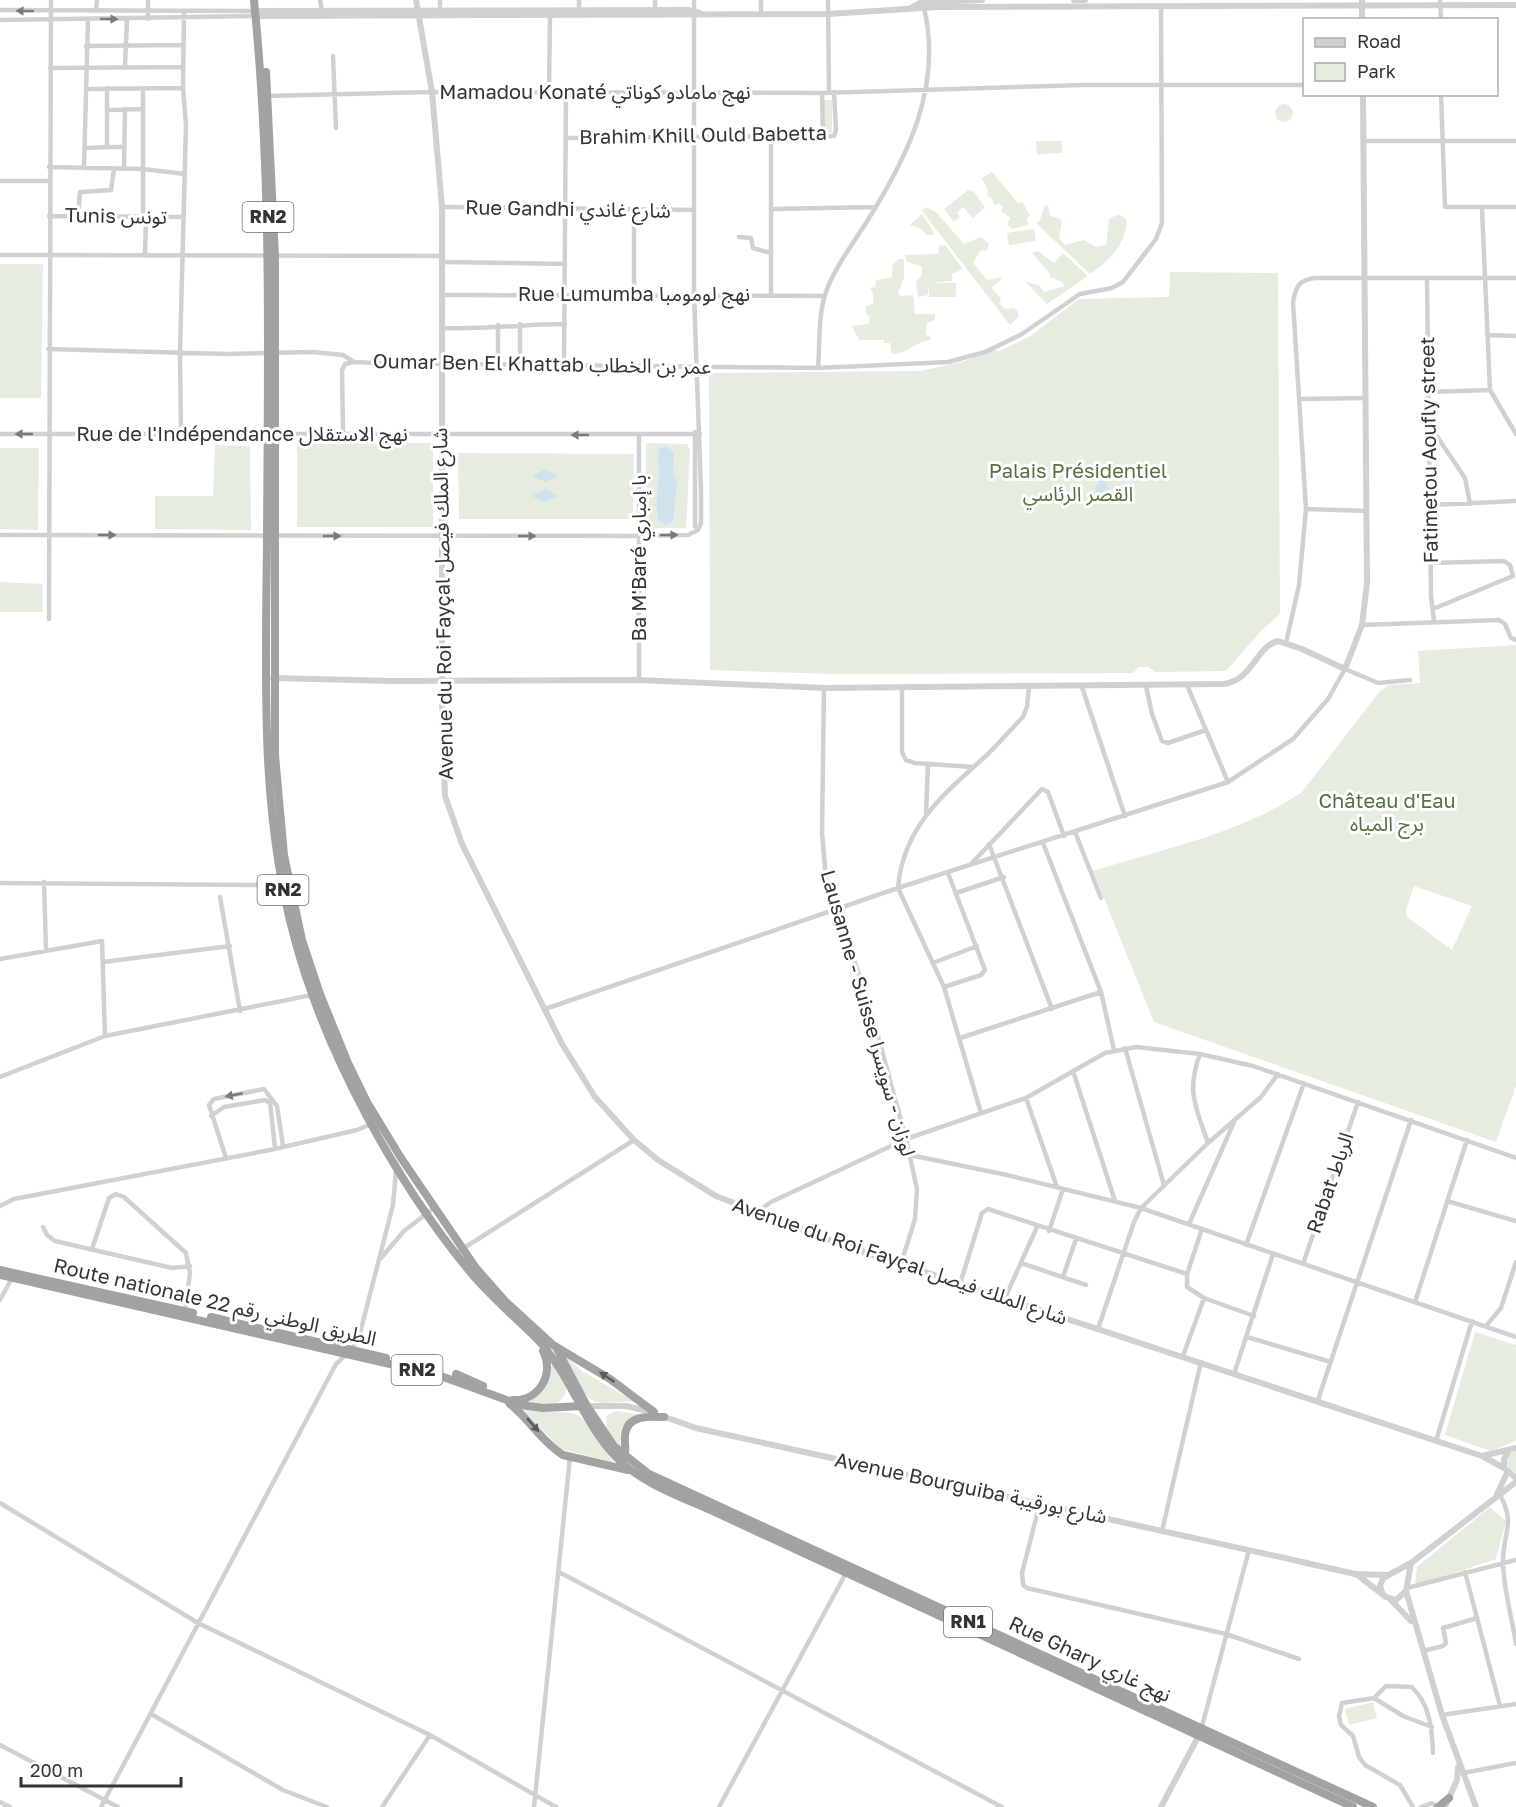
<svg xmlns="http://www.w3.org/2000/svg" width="1516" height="1807" font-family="'Golos Text','Noto Sans Arabic',sans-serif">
<rect width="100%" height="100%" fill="#fff"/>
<path fill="#e6ecdf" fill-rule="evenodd" d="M 823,100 L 832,100 L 832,133 L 823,133 Z
M1275 113a9 9 0 1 1 18 0a9 9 0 1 1-18 0Z
M 1036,141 L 1062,141 L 1062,153 L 1037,154 Z
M 992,172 L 1018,203 L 1022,202 L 1030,215 L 1027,219 L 1028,225 L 1012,229 L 1007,224 L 1010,218 L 1001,211 L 1003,207 L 999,204 L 994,205 L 992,199 L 987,196 L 988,190 L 982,178 Z
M 968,190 L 973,191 L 985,207 L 973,218 L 963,207 L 957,213 L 960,217 L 954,222 L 944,209 Z
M 1045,205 L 1048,205 L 1050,216 L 1058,218 L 1062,222 L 1059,238 L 1065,245 L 1084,240 L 1096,247 L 1106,245 L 1109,219 L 1119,214 L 1127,220 C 1126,244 1110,260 1090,274 L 1036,223 L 1040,220 Z
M 926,207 L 936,212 L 964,244 L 981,237 L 989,244 L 987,250 L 980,251 L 973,263 L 987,280 L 1003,277 L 992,288 L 1001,299 L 999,303 L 1005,309 L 1014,308 L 1018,312 L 1018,317 L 1010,325 L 922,211 Z
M 922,214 L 934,233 L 932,235 L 926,235 L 922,229 L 910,225 Z
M 1034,229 L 1036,241 L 1009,245 L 1007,233 Z
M 945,245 L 963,269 L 952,274 L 952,281 L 929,283 L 956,283 L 956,297 L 929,297 L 929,285 L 928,295 L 918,297 L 916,281 L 922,275 L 922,267 L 906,261 L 905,255 L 938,254 L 939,246 Z
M 1038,251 L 1054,263 L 1063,253 L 1088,276 L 1047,304 L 1025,281 L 1040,286 L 1044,292 L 1065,286 L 1062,282 L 1050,277 L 1050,274 L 1032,253 Z
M 898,259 L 904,259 L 904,278 L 898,293 L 900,296 L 913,295 L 915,314 L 935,314 L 935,320 L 927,323 L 926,335 L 929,335 L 931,340 C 916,341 907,354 892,354 L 890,343 L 884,343 L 884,340 L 859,340 L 852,326 L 868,324 L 870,317 L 866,314 L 866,306 L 873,304 L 873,294 L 870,288 L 875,287 L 876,280 L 892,277 L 892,266 Z
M 0,264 L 43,264 L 41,398 L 0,398 Z
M 1170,272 L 1278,273 L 1280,614 L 1261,631 L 1226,671 L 1155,672 L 1148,667 L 1139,667 L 1133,673 L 834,674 L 710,670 L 709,373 L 921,371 L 965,361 L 996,349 L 997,352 L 1029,337 L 1079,299 L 1169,297 Z
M 297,443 L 433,443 L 433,527 L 297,527 Z
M 646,443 L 687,444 L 690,451 L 686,528 L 646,528 Z
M 215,445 L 250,446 L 251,530 L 155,529 L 155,496 L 213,496 Z
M 0,448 L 39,448 L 38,530 L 0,529 Z
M 458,453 L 634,454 L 633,519 L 459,519 Z
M 0,582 L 43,584 L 43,612 L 0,612 Z
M 1516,645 L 1516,1086 L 1496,1142 L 1154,1022 L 1093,871 C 1163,849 1240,834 1302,792 L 1380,691 L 1389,685 L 1420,683 L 1418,651 ZM 1414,886 L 1472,906 L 1452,950 L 1407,917 L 1406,910 Z
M 1475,1332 L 1516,1345 L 1516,1441 L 1491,1451 L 1445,1435 Z
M 565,1356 L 582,1371 L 635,1402 C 623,1401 608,1404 597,1402 C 581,1398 572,1369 565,1356 Z
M 552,1364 L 566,1388 C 564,1409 544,1406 527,1402 C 545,1395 549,1381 552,1364 Z
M 523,1410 L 573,1413 L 581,1417 L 613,1462 L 561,1449 Z
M 615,1411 L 637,1414 L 621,1428 L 620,1442 L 623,1451 L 607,1428 L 606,1416 Z
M 1516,1451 L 1516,1474 L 1509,1469 C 1505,1461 1507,1454 1516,1451 Z
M 1490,1507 L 1506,1521 L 1496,1559 L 1419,1585 L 1415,1583 L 1417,1567 Z
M 1373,1702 L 1377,1718 L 1349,1725 L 1345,1709 Z"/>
<path fill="#cfe2ee" d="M 666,446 L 674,453 L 673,472 L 677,485 L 673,521 L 666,525 L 658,519 C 655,504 658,488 659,473 C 660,464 656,459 659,449 Z
M 545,469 L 558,476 L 545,482 L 532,476 Z
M 1102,477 L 1110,489 L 1103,499 L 1099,497 L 1095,488 Z
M 546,489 L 558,496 L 545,502 L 532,496 Z"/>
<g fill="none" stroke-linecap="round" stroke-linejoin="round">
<path stroke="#d0d0d0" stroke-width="4.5" d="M 148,0 L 148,19
M 320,0 L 322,11
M 579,0 L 579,13
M 655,0 L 655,12
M 694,0 L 694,294 L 701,491 L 701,523 L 698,530
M 761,0 L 761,12
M 828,0 L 829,92
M 1440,0 L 1441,20
M 0,10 L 255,11
M 96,11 L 97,0
M 440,13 L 440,0
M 0,20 L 255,16
M 86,46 L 183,45
M 333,56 L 336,128
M 125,66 L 127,19
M 50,68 L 183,67
M 86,89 L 183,88
M 822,93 L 823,136
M 549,94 L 550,13
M 1441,94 L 1445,207 L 1516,207
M 265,96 L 432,92 L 822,93 L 1084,85 L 1304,85
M 107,110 L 143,109
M 566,138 L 834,136 L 836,130 L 834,92
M 1363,141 L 1516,141
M 107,147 L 124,147
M 85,148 L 107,147 L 107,88
M 49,167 L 143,169 L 185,174
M 84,168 L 88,19
M 124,169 L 125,109
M 0,181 L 49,181
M 442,207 L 694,210
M 772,209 L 876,207
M 1482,209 L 1490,390 L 1516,434
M 49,216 L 182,217
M 78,216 L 80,192 L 111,190 L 114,169
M 143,216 L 143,88
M 739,237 L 751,238 L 753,248 L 771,253
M 0,255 L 443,256
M 145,256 L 146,216
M 443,262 L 565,264
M 1427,280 L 1431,596 L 1434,621
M 634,294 L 634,210
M 771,294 L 771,138
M 443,295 L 824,296
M 520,324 L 520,363
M 443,328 C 483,330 524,324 565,324
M 1488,335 L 1516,336
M 48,349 L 227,354 L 313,352 L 343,355 L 354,362 L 377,363 L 818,368 L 948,362 L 985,352 L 1022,334 L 1080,294 L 1112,288 L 1123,282 L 1156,239 L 1162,223 L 1161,8
M 498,363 L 498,325
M 564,364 L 566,94
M 818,368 C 820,345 818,317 825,295 C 832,272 853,243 866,223 C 907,158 943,87 924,8
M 1428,392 L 1490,390
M 1300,399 L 1366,398
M 1428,423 L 1465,478 L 1470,504
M 695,432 L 695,526 L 698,530
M 343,433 L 342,370 L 345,364 L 354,362
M 0,434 L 700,434
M 181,435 L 180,352 L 186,125 L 183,88 L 184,11
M 639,435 L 639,680
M 1431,505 L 1516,501
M 1306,509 L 1367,511
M 0,535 L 640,536 L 688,535 L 698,530
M 1431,563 L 1504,561 L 1510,565 L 1513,576
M 1433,609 L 1513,576
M 49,619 L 51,0
M 1362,625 L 1499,620 L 1505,624 L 1511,638 L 1516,640
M 1286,643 L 1299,585 L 1306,509 L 1293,302 C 1296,286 1299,280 1315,278 L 1516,278
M 1187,685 L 1228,782
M 1146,686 L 1152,714 L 1162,741 L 1168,743 L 1206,730
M 1082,687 L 1125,816
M 824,688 L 822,832 L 826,880 L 869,1003 L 906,1139 L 917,1189 L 915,1219 L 901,1264
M 902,688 L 902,752 L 906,760 L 915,763 L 973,767
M 926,813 L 928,764
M 1075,832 L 1101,898
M 1043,843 L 1101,992 L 1114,1050
M 989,844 L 1052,1009
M 972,863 L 1042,789 L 1048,792 L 1064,836
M 44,882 L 46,950
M 0,883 L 252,885 L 283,883
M 956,893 L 1004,877
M 220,897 L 240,1011
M 0,959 L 102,941 L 105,1036
M 103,962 L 230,946
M 933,963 L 977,946
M 944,987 L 981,975 L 985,970 L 948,873
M 545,1009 L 898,888 L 1228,782 L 1293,739 L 1328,699 L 1345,669 L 1378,683 L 1410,680
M 960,1038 L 1101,992
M 1125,1048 L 1164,1185
M 1200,1054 C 1186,1091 1196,1108 1208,1143
M 1073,1071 L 1115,1201
M 0,1077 L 105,1036 L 312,995
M 1026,1098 L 1057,1187
M 270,1102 L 275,1148
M 981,1113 L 944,987 L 898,888 C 903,826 945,793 988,754 C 1000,742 1011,729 1023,717 L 1027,707 L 1029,687
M 211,1116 L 224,1107 L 265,1100 L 270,1103
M 910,1155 L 1007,1175 L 1141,1208 L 1516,1337
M 226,1158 L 209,1105 L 214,1099 L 264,1089 L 277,1106 L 283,1146
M 1447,1201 L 1516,1221
M 0,1206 L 14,1199 L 270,1150 L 357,1130 L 371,1124
M 757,1212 L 771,1202 L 906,1139 L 1026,1098 L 1105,1053 L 1136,1047 L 1200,1054 L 1253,1066 L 1516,1158
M 1189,1224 L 1234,1122
M 43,1227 L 47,1235 L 55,1241 L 172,1268 L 190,1266
M 1202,1229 L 1187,1274 L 1187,1287 L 1204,1298 L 1254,1316
M 1049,1231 L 1063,1189
M 1246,1245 L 1304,1083
M 92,1249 L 109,1198 L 116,1194 L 124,1197 L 186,1253 L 190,1273 L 185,1311
M 456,1253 L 634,1140
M 381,1258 L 404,1231 L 434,1208
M 1021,1263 L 1086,1285
M 1303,1264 L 1358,1102
M 1063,1277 L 1076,1239
M 960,1284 L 982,1213 L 988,1209 L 1187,1274
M 1005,1298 L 1037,1227
M 0,1300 L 12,1278
M 1415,1302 L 1467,1140
M 1486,1326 L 1501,1308 L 1516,1262
M 1098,1329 L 1134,1222 L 1141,1208 L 1208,1143 L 1261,1097 L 1278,1074
M 1247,1337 L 1331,1362
M 1183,1356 L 1204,1298
M 1234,1374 L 1273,1254
M 1318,1400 L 1411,1120
M 1436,1441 L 1472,1321
M 1500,1495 C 1516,1524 1503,1532 1503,1561 C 1503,1588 1512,1618 1516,1644
M 0,1503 L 198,1623 L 430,1735 L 556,1807
M 1040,1503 L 1022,1573 L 1023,1585 L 1027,1588 L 1226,1634 L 1299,1659
M 1162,1531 L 1201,1362
M 559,1572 L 1002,1807
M 1465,1572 L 1500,1706
M 1407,1588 L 1516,1560
M 1423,1651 L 1443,1646 L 1446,1643 L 1443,1628 L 1477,1618
M 1374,1698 L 1403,1716 L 1432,1727
M 151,1714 L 283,1790 L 327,1807
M 1442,1715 L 1516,1704
M 1201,1730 L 1249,1550
M 0,1745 L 118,1807
M 1463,1773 L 1516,1763
M 0,1802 L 10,1807
M 101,1807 L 336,1364 L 351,1350 L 359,1337 L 393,1205 L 396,1171
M 382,1807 L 430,1735
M 534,1807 L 570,1457
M 719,1807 L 846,1573
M 1413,1807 L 1400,1785 L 1365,1765 L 1359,1757 L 1353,1736 L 1341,1725 L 1339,1716 L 1342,1703 L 1374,1698 L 1386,1686 L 1412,1687 C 1430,1705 1432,1728 1433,1753
M 1421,1807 L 1432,1803 L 1438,1807"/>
<path stroke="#d0d0d0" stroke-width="6" d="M 416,0 L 432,92 L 442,207 L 442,699 L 445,796 L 462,844 L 562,1044 L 595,1097 L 634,1140 L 658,1160 L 716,1196 L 840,1244 L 1482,1456 L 1504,1468
M 1074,0 L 1085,0
M 1362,0 L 1362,20
M 909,9 L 922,2 L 982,0
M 255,11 L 688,10 L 700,13
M 255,16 L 828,14 L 938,7 L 1516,5
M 273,678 L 393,681 L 639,680 L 824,688 L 1224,684 C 1254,679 1255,647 1278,641 L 1302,649 L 1345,669 L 1362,625 L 1367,583 L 1363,94
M 587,1406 L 626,1406 L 652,1412
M 662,1416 L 696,1428 L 1289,1559 L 1355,1574 L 1387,1575
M 1508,1452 L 1504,1459 L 1504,1468 L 1516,1478
M 1482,1456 L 1516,1448
M 1497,1494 L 1507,1473
M 1356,1574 L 1386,1597 L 1396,1600 L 1406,1591 L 1411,1563
M 1406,1591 L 1442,1715 L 1476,1807
M 1383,1595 L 1380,1586 L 1383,1578 L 1411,1563 L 1516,1482
M 1391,1600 L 1411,1621
M 1161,1807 L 1198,1737
M 1445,1807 L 1457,1780 L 1458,1767"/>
<path stroke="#a2a2a2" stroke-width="8" d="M 254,0 C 272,179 268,359 267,538 C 266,672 259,810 295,940 C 326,1055 396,1182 471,1273 C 491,1297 515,1317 537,1339 C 570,1373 583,1423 616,1457 C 643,1485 685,1498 719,1514 L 1353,1807
M 266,72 L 275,256 L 275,755 L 284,855 L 302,940 L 320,994 L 348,1063 L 367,1102 L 401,1158 L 476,1268 L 505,1301 L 553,1345 L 610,1379 L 654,1412
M 0,1270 L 193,1313
M 0,1275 L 438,1375 L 520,1405 L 543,1408 L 583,1406
M 211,1317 L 386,1358
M 557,1349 L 587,1406 L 614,1446 L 649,1474 L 1373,1807
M 456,1374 L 483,1386
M 513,1400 C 539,1401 555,1374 543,1351
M 510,1404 C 529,1419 542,1442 563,1455 L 628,1470
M 624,1459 C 627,1451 624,1443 625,1435 C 627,1415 649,1416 664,1417
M 1438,1807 L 1449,1798"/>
</g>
<defs><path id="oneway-solid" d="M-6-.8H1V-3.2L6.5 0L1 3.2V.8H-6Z" transform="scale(1.5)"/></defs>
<g fill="#7a7a7a">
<use href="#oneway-solid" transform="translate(25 11) rotate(-179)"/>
<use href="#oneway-solid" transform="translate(109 19) rotate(1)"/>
<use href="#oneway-solid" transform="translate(24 434) rotate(180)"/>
<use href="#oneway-solid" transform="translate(580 435) rotate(-180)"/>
<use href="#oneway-solid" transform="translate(107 535)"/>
<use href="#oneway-solid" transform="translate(669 535) rotate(-1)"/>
<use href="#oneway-solid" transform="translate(332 536)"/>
<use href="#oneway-solid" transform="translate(527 536)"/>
<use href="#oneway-solid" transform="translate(234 1095) rotate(169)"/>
</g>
<g fill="#5a5a5a">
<use href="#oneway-solid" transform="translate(607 1377) rotate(-146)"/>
<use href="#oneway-solid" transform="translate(533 1425) rotate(49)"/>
</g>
<g text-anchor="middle" stroke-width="6" stroke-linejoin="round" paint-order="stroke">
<g fill="#fff" stroke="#707070" stroke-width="1.5">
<rect x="242.5" y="202" width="51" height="30" rx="4.5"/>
<rect x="257.5" y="875" width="51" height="30" rx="4.5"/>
<rect x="391.5" y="1355" width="51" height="30" rx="4.5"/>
<rect x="944" y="1607" width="48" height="30" rx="4.5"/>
</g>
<g font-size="18" font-weight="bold" fill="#333">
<text x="268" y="223">RN2</text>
<text x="283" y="896">RN2</text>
<text x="417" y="1376">RN2</text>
<text x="968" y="1628">RN1</text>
</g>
<g font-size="20" fill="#333" stroke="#fff">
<text x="595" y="99">Mamadou Konaté نهج مامادو كوناتي</text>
<text transform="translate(703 135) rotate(-1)" y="7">Brahim Khill Ould Babetta</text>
<text transform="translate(568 209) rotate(1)" y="7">Rue Gandhi شارع غاندي</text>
<text transform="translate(116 216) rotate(1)" y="7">Tunis تونس</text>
<text x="634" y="301">Rue Lumumba نهج لومومبا</text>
<text transform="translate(542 364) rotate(1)" y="7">Oumar Ben El Khattab عمر بن الخطاب</text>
<text x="242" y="441">Rue de l'Indépendance نهج الاستقلال</text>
<text transform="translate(1429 450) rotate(-91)" y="7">Fatimetou Aoufly street</text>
<text transform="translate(639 558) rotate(-90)" y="7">Ba M'Baré با إمباري</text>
<text transform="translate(443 604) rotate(-91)" y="7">Avenue du Roi Fayçal شارع الملك فيصل</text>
<text transform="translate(868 1013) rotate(74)" y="7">Lausanne - Suisse لوزان - سويسرا</text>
<text transform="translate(1330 1183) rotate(-71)" y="7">Rabat الرباط</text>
<text transform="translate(900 1261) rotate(19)" y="7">Avenue du Roi Fayçal شارع الملك فيصل</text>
<text transform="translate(215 1302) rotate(13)" y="7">Route nationale 22 الطريق الوطني رقم</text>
<text transform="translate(971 1488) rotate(12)" y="7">Avenue Bourguiba شارع بورقيبة</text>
<text transform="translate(1090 1659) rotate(25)" y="7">Rue Ghary نهج غاري</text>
</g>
<g font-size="20" fill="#56703f" stroke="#fff">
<text x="1078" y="478">Palais Présidentiel<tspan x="1078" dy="23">القصر الرئاسي</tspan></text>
<text x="1387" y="808">Château d'Eau<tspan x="1387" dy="23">برج المياه</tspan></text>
</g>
</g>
<rect x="1303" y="18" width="195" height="78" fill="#ffffff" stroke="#adadad" stroke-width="1.5"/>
<rect x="1315" y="38" width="30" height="9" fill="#d0d0d0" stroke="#adadad" stroke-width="1.5"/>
<text x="1357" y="48" font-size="18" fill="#333333">Road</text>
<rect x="1315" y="63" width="30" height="18" fill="#e6ecdf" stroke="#adadad" stroke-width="1.5"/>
<text x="1357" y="78" font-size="18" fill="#333333">Park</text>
<path d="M21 1777v9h160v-9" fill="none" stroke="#333333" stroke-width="3"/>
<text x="30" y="1777" font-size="18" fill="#333333" stroke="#ffffff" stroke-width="4.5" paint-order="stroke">200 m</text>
</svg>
